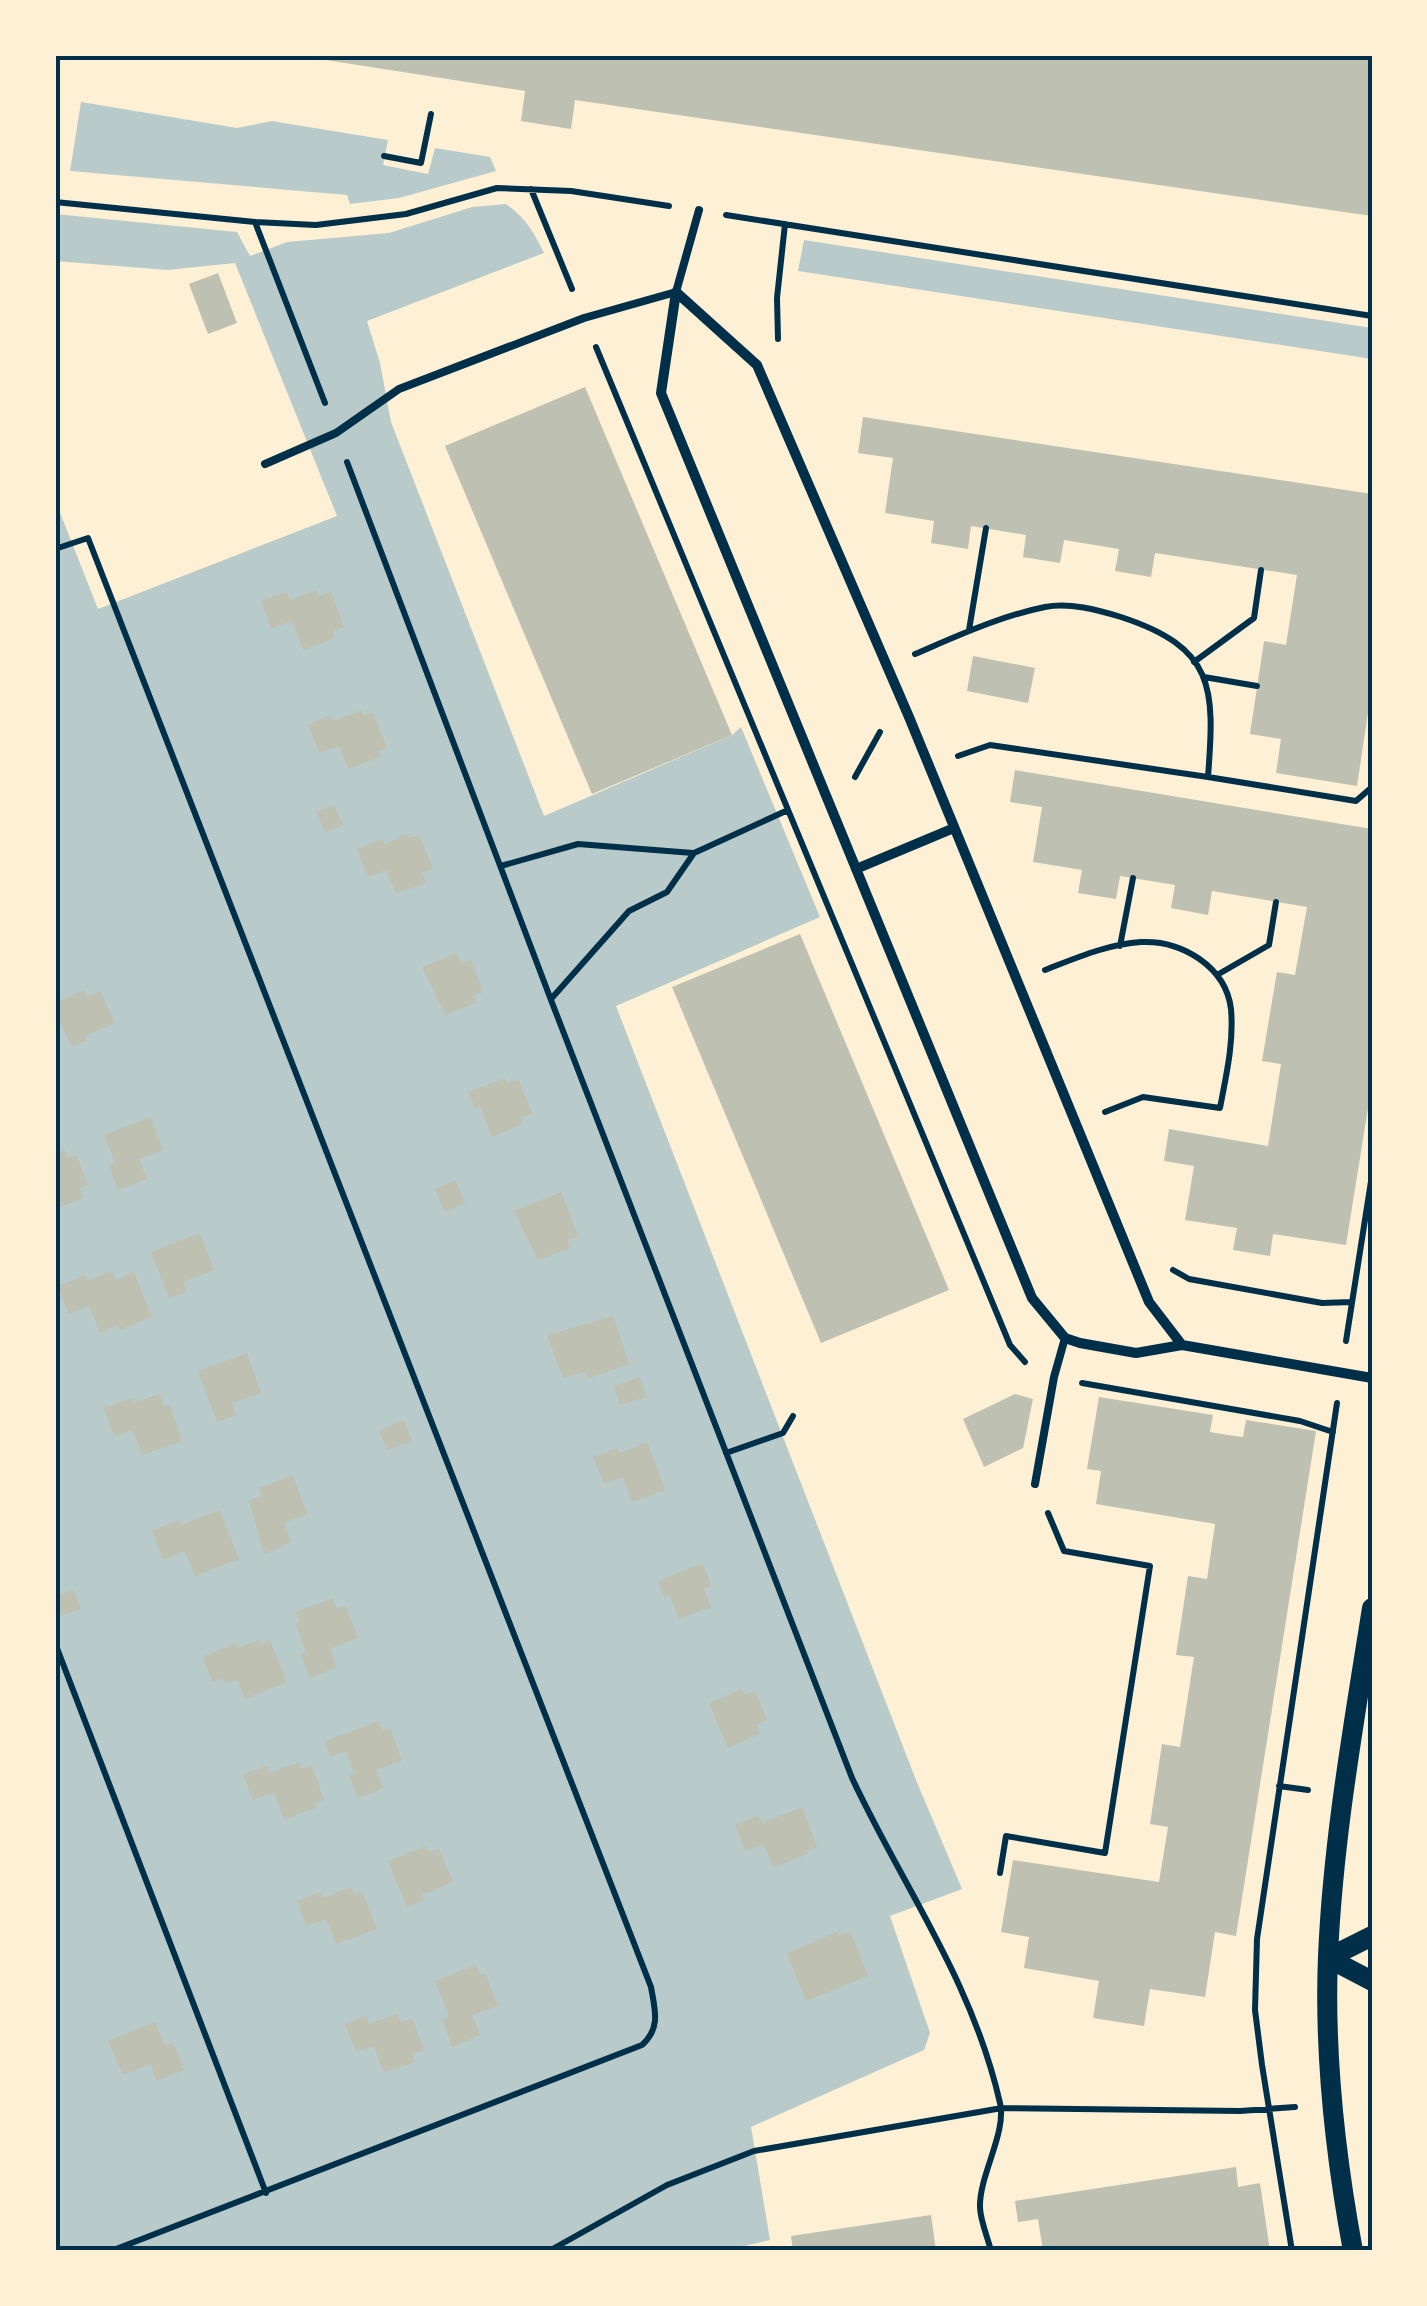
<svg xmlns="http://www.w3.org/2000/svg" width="1427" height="2306" font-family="'Crimson Pro',serif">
<rect width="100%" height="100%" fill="#fdf0d5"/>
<path fill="#b9caca" d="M 81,102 L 237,128 L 272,121 L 388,140 L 383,165 L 428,174 L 435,148 L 490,157 L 496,171 L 399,198 L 350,204 L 347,195 L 70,171 Z
M 506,204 C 525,217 534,232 544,253 L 367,321 L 380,363 L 391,422 L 544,816 L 732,735 L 741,727 L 820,917 L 616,1006 L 916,1780 L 962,1889 L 890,1916 L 930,2033 L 924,2050 L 751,2127 L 770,2240 L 722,2251 L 55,2251 L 55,500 L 98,609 L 337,516 L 235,263 L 167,270 L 55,261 L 55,214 L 237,232 L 250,256 L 287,242 L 389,233 L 472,207 Z
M 804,240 L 1372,328 L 1372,359 L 798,271 Z"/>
<path fill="#bec0b2" d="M 294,55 L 1372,55 L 1372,216 L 575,100 L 571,129 L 521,121 L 525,91 Z
M 218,273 L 237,323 L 208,334 L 189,284 Z
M 585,387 L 732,735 L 592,794 L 445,446 Z
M 863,417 L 1372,494 L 1372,686 L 1357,786 L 1276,773 L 1281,739 L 1250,734 L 1264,641 L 1286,645 L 1297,575 L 1155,553 L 1151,577 L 1115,571 L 1119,549 L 1064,540 L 1060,563 L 1023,557 L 1026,535 L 971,526 L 968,549 L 931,543 L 934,521 L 885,513 L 893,458 L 858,453 Z
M 316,590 L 319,596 L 331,592 L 344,627 L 333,631 L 335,638 L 303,650 L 292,621 L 271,629 L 261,601 L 286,592 L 290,600 Z
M 973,656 L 1035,668 L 1028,703 L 967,691 Z
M 362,710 L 363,716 L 373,712 L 387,748 L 378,751 L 380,757 L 349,769 L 339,746 L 320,753 L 308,725 L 331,715 L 333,721 Z
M 1015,770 L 1372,829 L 1372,1083 L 1346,1245 L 1273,1234 L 1270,1256 L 1233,1250 L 1237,1228 L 1185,1220 L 1194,1166 L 1164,1161 L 1169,1129 L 1268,1146 L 1281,1064 L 1262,1061 L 1277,972 L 1295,975 L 1307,907 L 1212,891 L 1208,915 L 1171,908 L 1175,885 L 1120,876 L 1116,899 L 1078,893 L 1082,870 L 1033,862 L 1042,807 L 1010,802 Z
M 334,805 L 343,825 L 325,832 L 316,812 Z
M 407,834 L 409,838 L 419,835 L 433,869 L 422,873 L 426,883 L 396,894 L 386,870 L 368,877 L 357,849 L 382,839 L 384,844 Z
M 800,934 L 949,1290 L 821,1343 L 672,987 Z
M 457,953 L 461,964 L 471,960 L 483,992 L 473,996 L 476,1003 L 445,1015 L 422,967 Z
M 84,990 L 87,997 L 100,991 L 115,1023 L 86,1036 L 87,1040 L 72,1047 L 55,1013 L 60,1010 L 57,1002 Z
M 505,1078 L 507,1084 L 518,1079 L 532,1113 L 520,1118 L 523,1124 L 492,1137 L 480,1106 L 475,1108 L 468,1092 Z
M 151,1117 L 163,1150 L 139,1159 L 147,1179 L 118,1190 L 109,1165 L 115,1163 L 104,1135 Z
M 65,1150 L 68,1158 L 76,1155 L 88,1184 L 80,1188 L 83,1198 L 55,1209 L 55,1154 Z
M 455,1180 L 465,1203 L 445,1212 L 435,1189 Z
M 561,1192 L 578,1236 L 567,1240 L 570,1248 L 538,1260 L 514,1211 Z
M 200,1233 L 214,1270 L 183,1282 L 187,1292 L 169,1298 L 151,1252 Z
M 112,1271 L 116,1280 L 134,1272 L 152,1317 L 120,1330 L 119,1325 L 100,1333 L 89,1306 L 69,1314 L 58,1286 L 85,1275 L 88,1281 Z
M 613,1316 L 629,1364 L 587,1379 L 584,1372 L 563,1378 L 547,1335 Z
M 247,1353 L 261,1393 L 232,1403 L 236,1415 L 217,1422 L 198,1371 Z
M 640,1377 L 646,1397 L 620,1405 L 614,1386 Z
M 160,1394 L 164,1407 L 170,1405 L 182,1441 L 142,1455 L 133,1430 L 114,1436 L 104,1408 L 132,1398 L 133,1403 Z
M 1015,1394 L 1033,1399 L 1023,1448 L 984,1467 L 963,1419 Z
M 1099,1397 L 1213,1415 L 1210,1432 L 1228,1435 L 1243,1437 L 1246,1420 L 1316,1431 L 1236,1936 L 1215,1932 L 1205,1997 L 1150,1989 L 1144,2026 L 1093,2018 L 1099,1981 L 1024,1968 L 1029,1937 L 1001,1932 L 1013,1860 L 1159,1882 L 1168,1827 L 1150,1824 L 1162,1744 L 1180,1747 L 1194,1657 L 1176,1655 L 1188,1576 L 1207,1579 L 1215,1524 L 1096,1504 L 1101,1471 L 1087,1469 Z
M 404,1420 L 412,1441 L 387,1450 L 379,1430 Z
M 647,1442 L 665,1490 L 632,1502 L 623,1477 L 604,1484 L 593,1457 L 617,1448 L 620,1453 Z
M 293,1475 L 307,1514 L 284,1523 L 291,1542 L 264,1554 L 249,1500 L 262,1496 L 259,1488 Z
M 220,1510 L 239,1559 L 195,1576 L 185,1551 L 163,1560 L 152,1531 L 179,1520 L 181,1525 Z
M 703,1563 L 711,1586 L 704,1589 L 711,1607 L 679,1619 L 669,1594 L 664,1597 L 658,1581 Z
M 74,1590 L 81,1609 L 62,1615 L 55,1596 Z
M 333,1598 L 337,1609 L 346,1606 L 358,1638 L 330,1649 L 337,1667 L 310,1678 L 301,1654 L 306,1652 L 296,1624 L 300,1622 L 296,1612 Z
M 259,1640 L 260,1645 L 270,1640 L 287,1682 L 245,1699 L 237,1680 L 226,1684 L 223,1678 L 213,1682 L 202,1657 L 236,1643 L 238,1648 Z
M 741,1689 L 744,1695 L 755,1691 L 767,1720 L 756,1725 L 760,1734 L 728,1748 L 709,1703 Z
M 379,1721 L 382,1730 L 390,1728 L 402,1761 L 376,1770 L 383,1788 L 358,1798 L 349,1775 L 354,1774 L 346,1751 L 330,1757 L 325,1741 Z
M 299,1762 L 302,1769 L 312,1766 L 324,1800 L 314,1803 L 316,1808 L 284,1819 L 274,1792 L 253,1800 L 243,1774 L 267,1766 L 270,1773 Z
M 802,1807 L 817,1847 L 806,1851 L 808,1854 L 773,1868 L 764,1844 L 745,1851 L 735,1825 L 759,1815 L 762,1823 Z
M 426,1846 L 429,1852 L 439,1849 L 453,1882 L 422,1895 L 424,1900 L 407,1907 L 388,1861 Z
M 351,1887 L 355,1895 L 362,1892 L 377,1929 L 336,1944 L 326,1919 L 306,1926 L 297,1901 L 321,1892 L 323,1898 Z
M 850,1931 L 868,1976 L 806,2001 L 787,1953 L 837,1932 L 838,1935 Z
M 476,1965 L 480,1975 L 485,1973 L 498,2006 L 472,2015 L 480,2035 L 452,2047 L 442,2020 L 449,2016 L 435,1981 Z
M 397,2014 L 401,2022 L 412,2018 L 424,2050 L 412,2054 L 415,2062 L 384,2073 L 374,2046 L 356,2052 L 345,2024 L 366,2016 L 369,2024 Z
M 155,2022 L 165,2046 L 173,2042 L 184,2070 L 157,2081 L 150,2064 L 123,2075 L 108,2041 Z
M 1236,2167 L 1238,2187 L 1260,2183 L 1270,2251 L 1043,2251 L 1038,2219 L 1018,2222 L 1015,2201 Z
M 931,2215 L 936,2251 L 793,2251 L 791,2236 Z"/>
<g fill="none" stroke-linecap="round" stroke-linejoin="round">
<path stroke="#003049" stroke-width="6" d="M 384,156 L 421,163 L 431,114
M 531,189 L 572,289
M 55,202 L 255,222 L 316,225 L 406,214 L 497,188 L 571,191 L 669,206
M 726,215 L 1372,316
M 255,222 L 325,403
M 778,339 L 777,298 L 785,224
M 596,347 L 1010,1345 L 1025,1362
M 347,462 L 551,1000 L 852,1778 C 904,1889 972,1980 1000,2103 C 1007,2132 979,2176 980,2207 C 980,2220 988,2238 991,2251
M 55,549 L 88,538 L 651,1987 C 655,2010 661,2028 642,2045 L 111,2251
M 969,630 L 986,528
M 915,654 C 957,636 1000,616 1045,607 C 1069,602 1098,610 1121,617 C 1215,648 1215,687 1208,777 L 990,745 L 958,756
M 1194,662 L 1254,618 L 1261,570
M 1204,677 L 1257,686
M 855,777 L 880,732
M 1208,777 L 1356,801 L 1372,787
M 501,866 L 578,844 L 693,853
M 1120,946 L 1133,878
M 1045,970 C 1076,958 1108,944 1141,942 C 1182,940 1226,967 1231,1009 C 1234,1043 1226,1076 1220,1108 L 1143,1097 L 1105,1112
M 1217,975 L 1269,945 L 1276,902
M 551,999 L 629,911 L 667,892 L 694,853 L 788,810
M 1173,1270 L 1189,1279 L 1322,1303 L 1352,1302
M 1346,1341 L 1372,1175
M 1082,1383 L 1300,1421 L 1333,1432
M 726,1453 L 783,1433 L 793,1416
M 55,1643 L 266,2193
M 1279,1786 L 1308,1790
M 1000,1873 L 1006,1836 L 1105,1853 L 1150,1566 L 1064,1551 L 1048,1513
M 549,2251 L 667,2185 L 754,2151 L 1002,2108 L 1240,2111 L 1295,2107
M 1292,2251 L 1262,2065 L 1255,2010 L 1257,1939 L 1337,1403"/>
<path stroke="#003049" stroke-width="8" d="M 265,464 L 336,433 L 399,389 L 584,318 L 676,292 L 699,210
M 1035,1484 L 1054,1377 L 1065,1338"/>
<path stroke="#003049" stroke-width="10" d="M 676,292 L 661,393 L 1032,1298 L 1065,1338 L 1080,1343 L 1136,1353 L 1182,1345 L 1372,1378
M 676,292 L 757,365 L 909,717 L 1149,1302 L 1182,1345
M 856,869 L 954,828"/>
<path stroke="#003049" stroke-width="20" d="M 1328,1958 L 1372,1981
M 1328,1958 L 1372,1936
M 1353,2251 C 1335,2154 1324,2055 1328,1956 C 1333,1839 1354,1723 1372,1608"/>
</g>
<rect width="1427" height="2306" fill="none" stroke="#fdf0d5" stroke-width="115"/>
<rect x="58" y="58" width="1312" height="2190" fill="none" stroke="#003049" stroke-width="4"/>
</svg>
